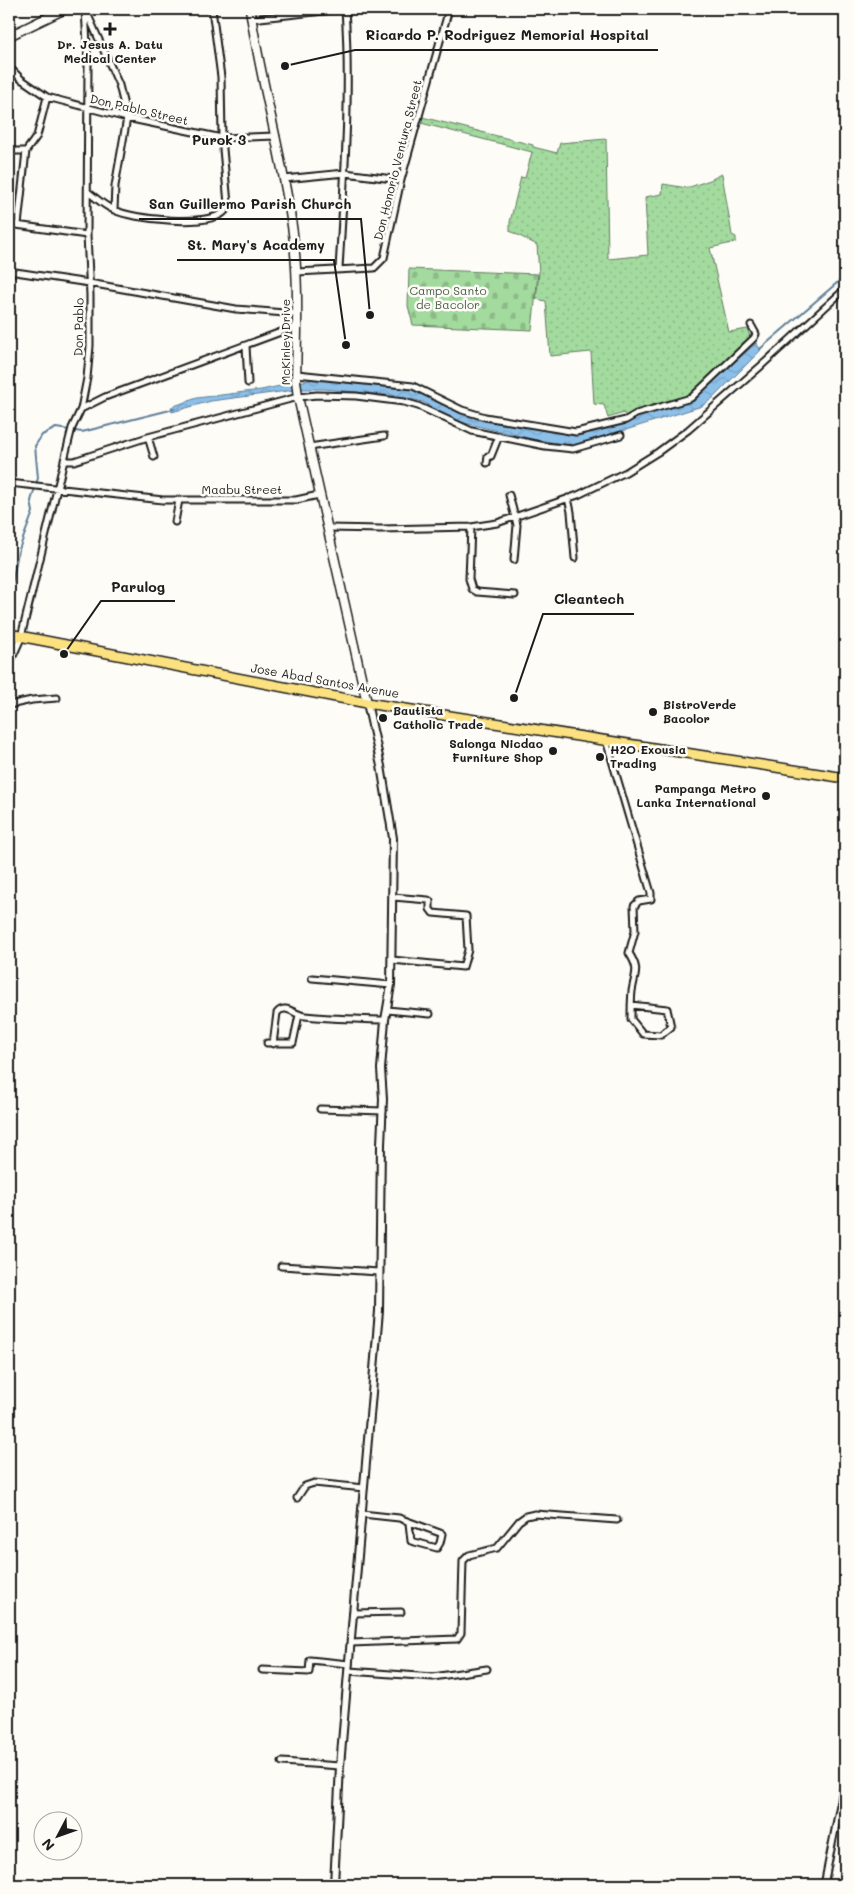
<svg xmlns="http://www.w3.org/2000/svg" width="854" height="1894" font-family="Mali,sans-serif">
<defs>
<pattern id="grass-dots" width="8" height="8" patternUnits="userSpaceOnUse" patternTransform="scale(1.25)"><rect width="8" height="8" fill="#a3da9e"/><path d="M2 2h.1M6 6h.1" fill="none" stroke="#8cba88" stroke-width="1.8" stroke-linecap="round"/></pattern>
<pattern id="cemetery-stones" width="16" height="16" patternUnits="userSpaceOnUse" patternTransform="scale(1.25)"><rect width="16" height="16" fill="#a3da9e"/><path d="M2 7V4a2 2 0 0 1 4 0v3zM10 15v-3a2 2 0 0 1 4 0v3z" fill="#8cba88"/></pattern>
<pattern id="water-waves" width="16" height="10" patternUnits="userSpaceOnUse" patternTransform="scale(1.25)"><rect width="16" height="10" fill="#8cc0e9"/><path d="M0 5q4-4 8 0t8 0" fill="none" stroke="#78a4c7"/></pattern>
</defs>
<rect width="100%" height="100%" fill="#fdfcf7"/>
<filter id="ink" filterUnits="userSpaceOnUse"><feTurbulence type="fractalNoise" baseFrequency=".02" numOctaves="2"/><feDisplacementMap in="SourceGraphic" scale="10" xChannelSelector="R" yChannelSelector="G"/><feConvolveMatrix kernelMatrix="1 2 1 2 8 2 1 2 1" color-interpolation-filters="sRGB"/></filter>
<g filter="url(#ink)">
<path fill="url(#grass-dots)" stroke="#607b5d" d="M 422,117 L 533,145 L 533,147 L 557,153 L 560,143 L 606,139 L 608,259 L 648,255 L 645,197 L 662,194 L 663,184 L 687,188 L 710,180 L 722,174 L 732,235 L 736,237 L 736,242 L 710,248 L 729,332 L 748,329 L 750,338 L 703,385 L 687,397 L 626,417 L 624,413 L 608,418 L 604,405 L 594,404 L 591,352 L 550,356 L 546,301 L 536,299 L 539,273 L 537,245 L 510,231 L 510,222 L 521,177 L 525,178 L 532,152 L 421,123 Z"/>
<path fill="url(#cemetery-stones)" stroke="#607b5d" d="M 409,269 L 538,274 L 532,330 L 413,325 L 408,306 Z"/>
<path fill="url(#water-waves)" stroke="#5f7e97" d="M 756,343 L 761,350 L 713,398 L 702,406 L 575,446 L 532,439 L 452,420 L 423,402 L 399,396 L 324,389 L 303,389 L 211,401 L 172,412 L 171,407 L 197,398 L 261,390 L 313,379 L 348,382 L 409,388 L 482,418 L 573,435 L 583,435 L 688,402 L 699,394 Z"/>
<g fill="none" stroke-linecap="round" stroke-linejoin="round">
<path stroke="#5f7e97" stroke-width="2" d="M 760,349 L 845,276
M 9,600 L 18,552 L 33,512 L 31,501 L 38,478 L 35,446 L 42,435 L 56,428 L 82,432 L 174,409"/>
<defs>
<path id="minor" d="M 88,15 L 119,85 L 127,118 L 115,186 L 114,210
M 251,19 L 342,9
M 9,67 L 21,79 L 47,97 L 127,118 L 222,138 L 276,136
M 9,151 L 26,151 L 18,225
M 26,151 L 37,136 L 47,97
M 284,179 L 345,173 L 401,180
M 88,192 C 96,198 104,206 114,210 C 132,219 210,228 225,211 C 227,209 227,206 228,204 L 222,138 L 221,77 L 212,9
M 9,224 L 87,235
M 339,269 C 344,182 351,95 345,9
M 9,271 L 89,283 L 236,309 L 297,314
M 297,272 L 374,268 L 384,258 L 401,180 L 449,9
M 246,346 L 248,383
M 297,374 L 413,386 L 462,410 L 485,417 L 576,432 L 626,420 L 636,414 L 691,398 L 754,338 L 756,334 L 751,325
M 81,409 L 105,397 L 297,326
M 148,437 L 154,457
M 309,447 L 384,436
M 64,461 L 74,461 L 148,437 L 298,397 L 317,395 L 356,396 L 404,402 L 418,406 L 472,431 L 545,446 L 573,449 L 621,435
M 487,463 L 488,456 L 491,456 L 499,436
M 9,483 L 163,500 L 296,500 L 319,495
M 509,495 L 517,525 L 514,560
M 568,498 L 571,512 L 575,558
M 175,522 L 179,500
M 471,527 L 469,579 L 472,589 L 477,592 L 515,595
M 329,528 L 381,529 L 471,527 L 497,523 L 578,495 L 626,472 L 658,452 L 688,430 L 761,366 L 845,289
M 21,637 L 69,440 L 72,428 L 81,409 L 87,378 L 90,346 L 90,295 L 87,235 L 88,63 L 85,9
M 9,705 L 32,700 L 57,698
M 606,740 L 651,893 L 651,899 L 639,901 L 634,906 L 635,931 L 629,953 C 640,970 635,973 632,991 C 631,1000 631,1009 631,1019 L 643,1034 L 661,1035 L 671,1027 L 667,1009 L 631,1005
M 392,960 L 463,967 L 468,950 L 466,916 L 433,913 L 430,909 L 430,901 L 428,900 L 393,897
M 312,978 L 391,985
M 387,1010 L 430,1014
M 267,1043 L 293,1043 L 299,1015
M 273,1044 L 277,1013 C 285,1003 295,1015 305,1016 C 331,1019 358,1019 385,1020
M 320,1109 L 383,1111
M 281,1266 L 379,1272
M 297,1498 L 305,1486 L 314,1483 L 364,1488
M 362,1514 L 399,1518 L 440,1533 L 442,1534 L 440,1543 L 437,1548 L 411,1541 L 409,1523
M 353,1613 L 401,1612
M 351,1643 L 457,1639 L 461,1633 L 463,1561 L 469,1555 L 497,1548 L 519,1521 L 526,1516 L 535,1514 L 617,1520
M 262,1670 L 309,1672 L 310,1660 L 349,1664
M 349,1671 L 433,1677 L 487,1669
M 282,1762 L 340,1766
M 824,1885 L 845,1779"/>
<path id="tertiary" d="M 9,664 L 21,637
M 334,1885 L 340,1766 L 379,1311 L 381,1144 L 383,1099 L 381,1069 L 385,1020 L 391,985 L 393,838 L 381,766 L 367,703"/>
<path id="secondary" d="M 250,9 C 261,84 283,157 293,233 C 299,282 297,332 296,381 L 298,397 L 367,703
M 9,36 L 65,9"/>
<path id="trunk" d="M 9,634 L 367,703 L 845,778"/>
</defs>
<use href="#minor" stroke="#1c1c1c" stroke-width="9"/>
<use href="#tertiary" stroke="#1c1c1c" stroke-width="10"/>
<use href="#secondary" stroke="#1c1c1c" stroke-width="11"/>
<use href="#trunk" stroke="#1c1c1c" stroke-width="12"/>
<use href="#minor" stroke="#fdfcf7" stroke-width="5"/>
<use href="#tertiary" stroke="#fdfcf7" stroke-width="6"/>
<use href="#secondary" stroke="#fdfcf7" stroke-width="8"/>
<use href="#trunk" stroke="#fbe180" stroke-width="9"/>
</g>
</g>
<g fill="#1c1c1c" stroke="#fdfcf7" stroke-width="2">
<path d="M107.5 21.5h5v5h5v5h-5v5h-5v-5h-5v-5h5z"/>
<circle cx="653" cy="712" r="5"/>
<circle cx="383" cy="718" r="5"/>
<circle cx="553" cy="751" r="5"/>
<circle cx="600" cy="757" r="5"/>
<circle cx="766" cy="796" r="5"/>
</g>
<g text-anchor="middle" stroke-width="5" stroke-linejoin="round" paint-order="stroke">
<g font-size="12" font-weight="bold" fill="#1c1c1c" stroke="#fdfcf7" text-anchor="start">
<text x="110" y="49" text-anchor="middle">Dr. Jesus A. Datu<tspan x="110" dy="14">Medical Center</tspan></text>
<text x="663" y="709">BistroVerde<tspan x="663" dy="14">Bacolor</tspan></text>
<text x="393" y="715">Bautista<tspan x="393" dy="14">Catholic Trade</tspan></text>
<text x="543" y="748" text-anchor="end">Salonga Nicdao<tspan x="543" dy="14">Furniture Shop</tspan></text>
<text x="610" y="754">H2O Exousia<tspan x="610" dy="14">Trading</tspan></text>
<text x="756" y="793" text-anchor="end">Pampanga Metro<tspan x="756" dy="14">Lanka International</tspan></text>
</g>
<g font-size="12" fill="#1c1c1c" stroke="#fdfcf7">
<text transform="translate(139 110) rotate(13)" y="4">Don Pablo Street</text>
<text transform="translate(398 160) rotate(-76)" y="4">Don Honorio Ventura Street</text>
<text transform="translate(79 327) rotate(-89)" y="4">Don Pablo</text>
<text transform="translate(286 342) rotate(-90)" y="4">McKinley Drive</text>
<text x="242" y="494">Maabu Street</text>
<text transform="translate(325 681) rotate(10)" y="4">Jose Abad Santos Avenue</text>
</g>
<g font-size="12" fill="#4b5e4a" stroke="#fdfcf7">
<text x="448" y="295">Campo Santo<tspan x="448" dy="14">de Bacolor</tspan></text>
</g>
<g font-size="14" font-weight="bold" fill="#1c1c1c" stroke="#fdfcf7">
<text x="219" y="145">Purok 3</text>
</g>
</g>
<path fill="none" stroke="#1c1c1c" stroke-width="2" d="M285 66L355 50H658M370 315L361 219H139M346 345L334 260H177M64 654L101 601H175M514 698L543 614H634"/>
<g fill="#1c1c1c" stroke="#fdfcf7" stroke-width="2">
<circle cx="285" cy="66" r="5"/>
<circle cx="370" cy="315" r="5"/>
<circle cx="346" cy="345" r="5"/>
<circle cx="64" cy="654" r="5"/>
<circle cx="514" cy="698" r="5"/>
</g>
<g font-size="14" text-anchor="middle" font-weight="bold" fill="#1c1c1c" stroke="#fdfcf7" stroke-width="5" stroke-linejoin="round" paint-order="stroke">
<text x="507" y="40">Ricardo P. Rodriguez Memorial Hospital</text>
<text x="250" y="209">San Guillermo Parish Church</text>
<text x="256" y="250">St. Mary's Academy</text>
<text x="138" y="592">Parulog</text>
<text x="589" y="604">Cleantech</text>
</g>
<rect width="854" height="1894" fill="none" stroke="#fdfcf7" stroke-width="30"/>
<rect x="15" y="15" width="824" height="1864" fill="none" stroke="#1c1c1c" stroke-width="2" filter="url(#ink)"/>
<g transform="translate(58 1836) rotate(229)"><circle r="24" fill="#fdfcf7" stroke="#a3a29f"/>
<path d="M0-4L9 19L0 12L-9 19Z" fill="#1c1c1c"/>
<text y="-8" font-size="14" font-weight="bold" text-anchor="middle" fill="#1c1c1c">N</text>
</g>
</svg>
